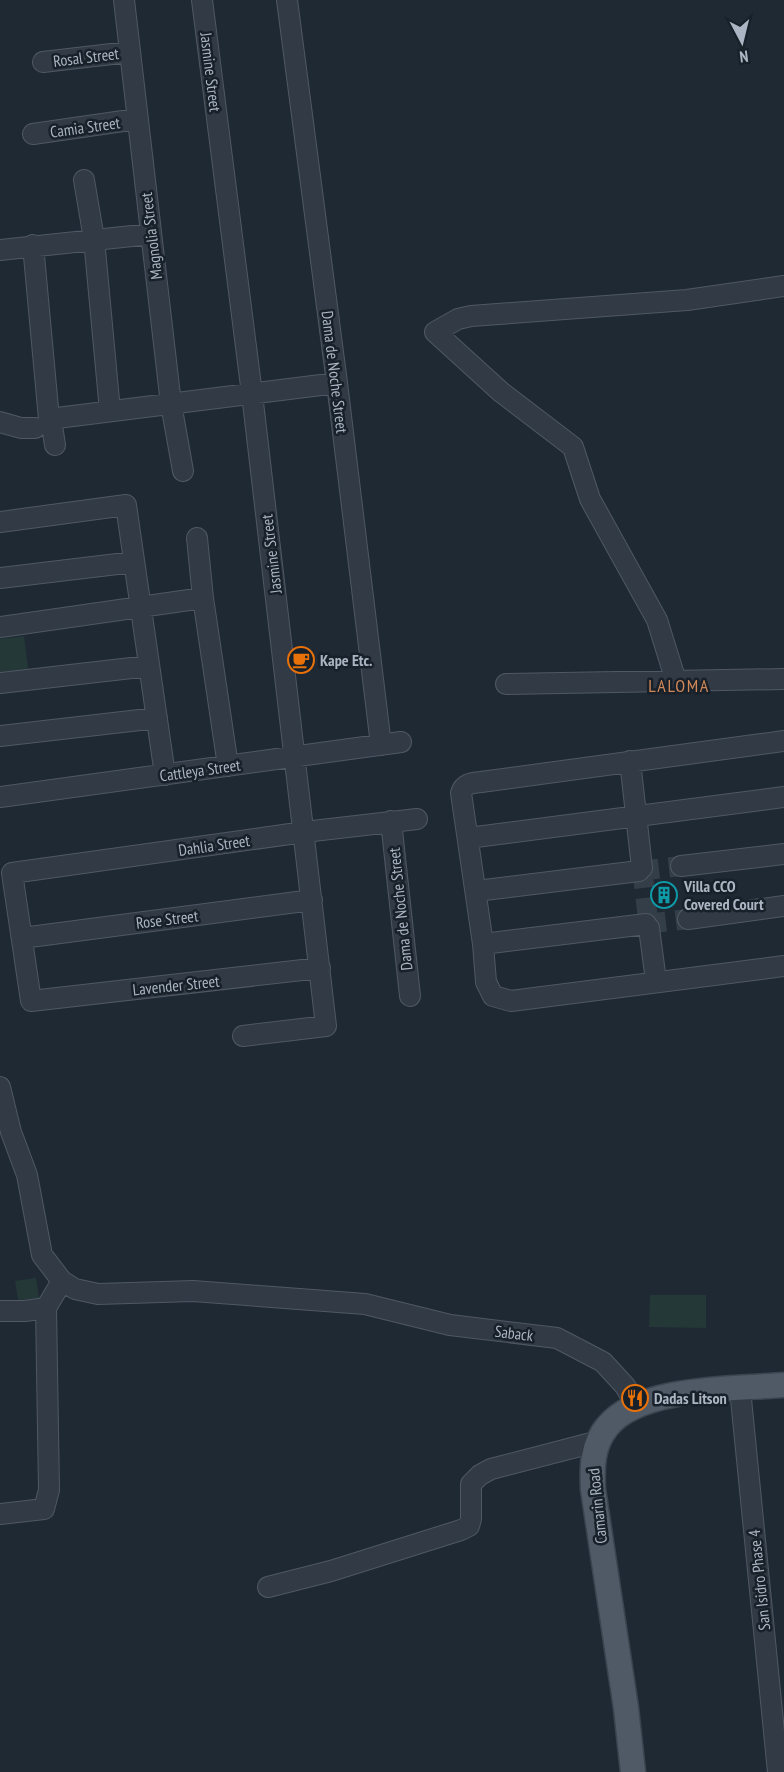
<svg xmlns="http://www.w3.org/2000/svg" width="784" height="1772" font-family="'PT Sans Narrow',sans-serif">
<rect width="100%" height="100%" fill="#1f2934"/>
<path fill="#243838" d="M 24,636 L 28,669 L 0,672 L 0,639 Z
M 36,1278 L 39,1298 L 18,1300 L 15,1281 Z
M 650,1295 L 706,1295 L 706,1328 L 649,1327 Z"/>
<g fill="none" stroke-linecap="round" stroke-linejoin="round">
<path stroke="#343e49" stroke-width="20" stroke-dasharray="20 10" stroke-linecap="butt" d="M 642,868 L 649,928
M 639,871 L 681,866
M 646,924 L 688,919"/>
<defs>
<path id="minor" d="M 124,0 L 171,404 L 183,471
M 202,0 L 252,394 L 326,1026 L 243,1036
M 287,0 L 337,383 L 381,745
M 43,62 L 129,52
M 33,134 L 137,119
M 84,180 L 94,239 L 110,411
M 33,245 L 49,419 L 52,426 L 55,445
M 0,250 L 151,234
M 49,419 L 337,383
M 0,422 L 21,428 L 35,428
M 0,522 L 126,505 L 165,775
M 197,538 L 203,598 L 228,766
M 0,578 L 134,562
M 0,627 L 203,598
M 676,681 L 657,620 L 590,499 L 573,447 L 501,392 L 435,332 L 458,319 L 471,316 L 687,300 L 784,286
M 0,683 L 149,666
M 506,684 L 784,679
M 0,736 L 157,718
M 784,741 L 481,782 C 472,783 464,783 461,793 L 483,944 L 486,982 L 493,996 L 511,1001 L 784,966
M 630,761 L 642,868
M 0,797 L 401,742
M 391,821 L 410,996
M 468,838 L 784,797
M 681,866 L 784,854
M 476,891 L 639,871
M 688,919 L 784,906
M 649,928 L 656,981
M 22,938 L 312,900
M 483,944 L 646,924
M 320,968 L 31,1001 L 12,873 L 304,832 L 417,819
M 0,1087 L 11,1132 L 27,1175 L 42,1255 L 62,1281 L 75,1289 L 98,1294 L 193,1291 L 365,1304 L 450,1325 L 557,1338 L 603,1362 L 625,1386 L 637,1406
M 0,1311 L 25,1311 L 46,1308 L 62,1281
M 740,1389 L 778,1772
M 0,1514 L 44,1509 L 49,1490 L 46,1308
M 268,1587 L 331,1571 L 461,1530 L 469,1526 L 471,1519 L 471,1484 L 480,1475 L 491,1469 L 599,1441"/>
<path id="major" d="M 633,1772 L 626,1708 L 593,1489 C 592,1468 592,1445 607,1427 C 639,1386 735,1389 784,1385"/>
</defs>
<use href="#minor" stroke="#4f5864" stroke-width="22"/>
<use href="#major" stroke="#3b444f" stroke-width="27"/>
<use href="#minor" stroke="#323b45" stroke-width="20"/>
<use href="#major" stroke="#505a66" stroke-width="24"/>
</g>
<defs>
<symbol id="cafe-ring" viewBox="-11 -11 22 22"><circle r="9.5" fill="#182029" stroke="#e8710a" stroke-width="1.5"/><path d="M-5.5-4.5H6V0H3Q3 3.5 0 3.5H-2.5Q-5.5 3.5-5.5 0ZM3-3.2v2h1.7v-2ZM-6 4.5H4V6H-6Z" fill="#e8710a"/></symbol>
<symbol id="building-ring" viewBox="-11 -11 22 22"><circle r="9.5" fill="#182029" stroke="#0f9aa8" stroke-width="1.5"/><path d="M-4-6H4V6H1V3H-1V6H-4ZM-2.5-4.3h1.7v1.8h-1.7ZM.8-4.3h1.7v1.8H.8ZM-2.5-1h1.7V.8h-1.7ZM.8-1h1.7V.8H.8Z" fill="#0f9aa8"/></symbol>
<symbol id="restaurant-ring" viewBox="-11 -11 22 22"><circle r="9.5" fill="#182029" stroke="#e8710a" stroke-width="1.5"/><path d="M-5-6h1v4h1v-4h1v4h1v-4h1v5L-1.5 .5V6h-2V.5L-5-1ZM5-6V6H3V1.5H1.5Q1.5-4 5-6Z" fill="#e8710a"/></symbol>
</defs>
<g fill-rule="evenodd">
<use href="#cafe-ring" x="286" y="645" width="30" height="30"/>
<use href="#building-ring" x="649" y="880" width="30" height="30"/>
<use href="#restaurant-ring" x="620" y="1383" width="30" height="30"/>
</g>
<g text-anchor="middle" stroke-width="5" stroke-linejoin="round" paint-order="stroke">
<g font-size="16" fill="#abb5c3" stroke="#182029">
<text transform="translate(86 57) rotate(-7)" y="6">Rosal Street</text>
<text transform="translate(211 72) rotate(83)" y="6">Jasmine Street</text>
<text transform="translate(85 127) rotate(-8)" y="6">Camia Street</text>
<text transform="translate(151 236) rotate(-97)" y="6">Magnolia Street</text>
<text transform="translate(335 372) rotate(83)" y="6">Dama de Noche Street</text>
<text transform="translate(271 554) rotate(-97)" y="6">Jasmine Street</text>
<text transform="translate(200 770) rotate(-8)" y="6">Cattleya Street</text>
<text transform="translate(214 845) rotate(-8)" y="6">Dahlia Street</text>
<text transform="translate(400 909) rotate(-96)" y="6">Dama de Noche Street</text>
<text transform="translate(167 919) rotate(-7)" y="6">Rose Street</text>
<text transform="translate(176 985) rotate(-6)" y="6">Lavender Street</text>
<text transform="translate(514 1333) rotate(7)" y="6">Saback</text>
<text transform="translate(597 1506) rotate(-96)" y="6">Camarin Road</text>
<text transform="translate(759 1580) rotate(-96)" y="6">San Isidro Phase 4</text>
</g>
<g font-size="16" font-weight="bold" fill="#abb5c3" stroke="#182029" text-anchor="start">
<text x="320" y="666">Kape Etc.</text>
<text x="684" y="892">Villa CCO<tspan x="684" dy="18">Covered Court</tspan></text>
<text x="654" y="1404">Dadas Litson</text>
</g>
<g font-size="18" letter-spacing="1.5" fill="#d18858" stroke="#182029">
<text x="679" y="692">LALOMA</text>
</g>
</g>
<g transform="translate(742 42) rotate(173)" stroke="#182029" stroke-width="4.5" paint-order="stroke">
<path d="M0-4.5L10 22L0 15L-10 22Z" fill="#abb5c3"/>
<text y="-9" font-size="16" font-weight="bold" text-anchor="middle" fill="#abb5c3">N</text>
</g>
</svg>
